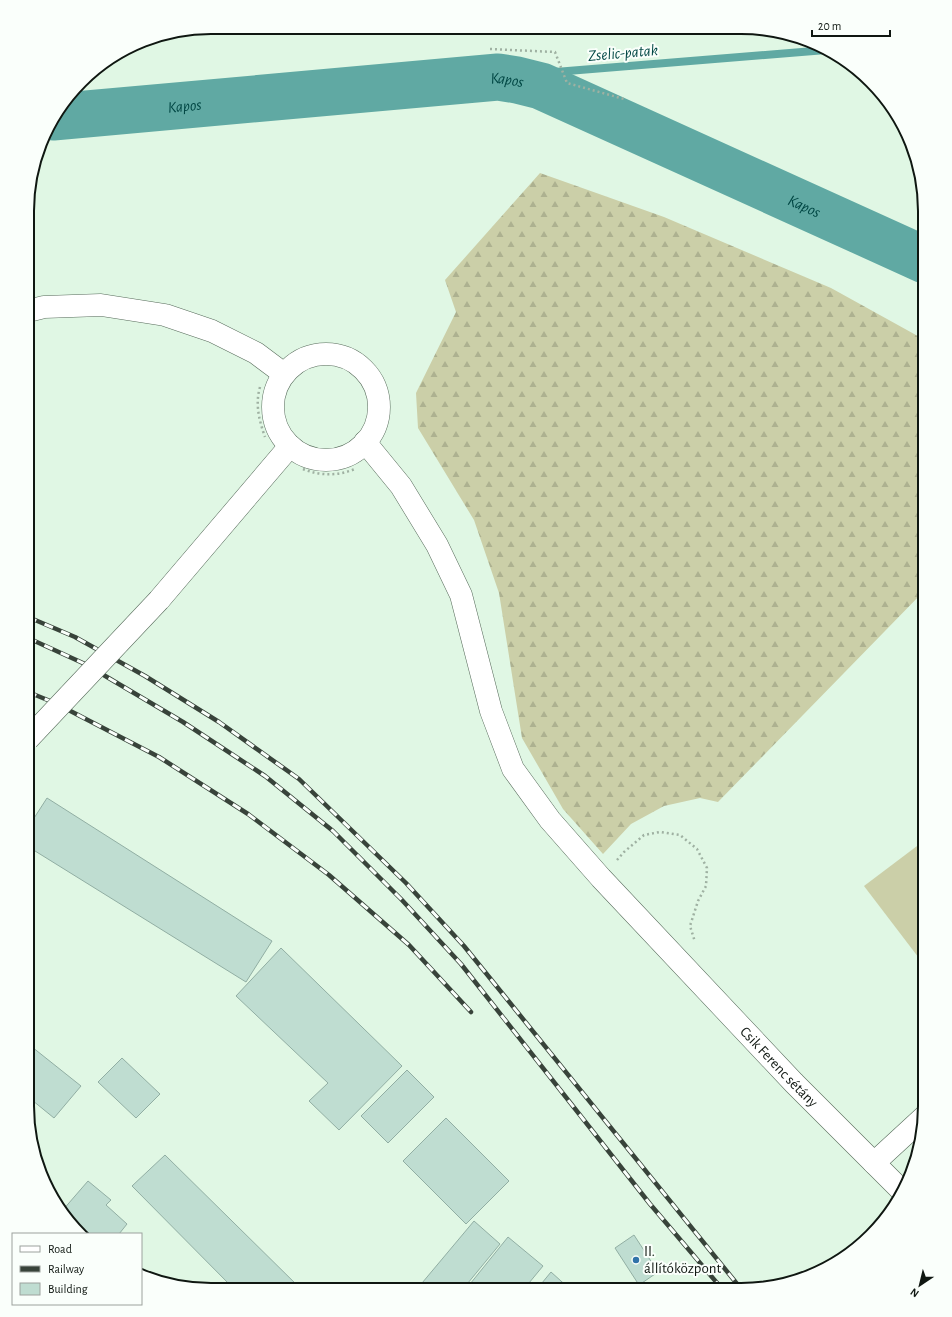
<svg xmlns="http://www.w3.org/2000/svg" width="952" height="1317" font-family="'Alegreya Sans',sans-serif">
<defs>
<pattern id="forest-firs" width="22" height="20" patternUnits="userSpaceOnUse"><rect width="22" height="20" fill="#cbcfa8"/><path d="M5 1l3.5 6h-7zM16 11l3.5 6h-7z" fill="#adb190"/></pattern>
</defs>
<rect width="100%" height="100%" fill="#e0f7e4"/>
<path fill="url(#forest-firs)" d="M 540,173 L 664,217 L 831,288 L 925,340 L 925,590 L 718,802 L 700,798 L 664,806 L 631,824 L 603,854 L 563,809 L 522,738 L 499,593 L 474,520 L 418,428 L 416,393 L 456,312 L 445,280 Z"/>
<path fill="#cbcfa8" d="M 925,840 L 925,966 L 864,886 Z"/>
<g fill="none" stroke-linecap="round" stroke-linejoin="round">
<path stroke="#60a9a3" stroke-width="8" d="M 517,80 L 543,73 L 826,50"/>
<path stroke="#60a9a3" stroke-width="47" id="s1" d="M 53,117 L 498,77 L 517,80 L 541,86 L 925,260"/>
</g>
<path fill="#bfddd1" stroke="#91aea3" d="M 47,798 L 272,941 L 246,982 L 27,846 L 27,829 Z
M 281,948 L 402,1066 L 339,1130 L 309,1101 L 328,1083 L 236,996 Z
M 27,1043 L 81,1086 L 54,1118 L 27,1096 Z
M 122,1058 L 160,1094 L 136,1118 L 98,1082 Z
M 407,1070 L 434,1097 L 388,1143 L 361,1116 Z
M 446,1118 L 509,1181 L 466,1224 L 403,1161 Z
M 165,1155 L 301,1289 L 234,1289 L 132,1186 Z
M 88,1181 L 111,1200 L 106,1205 L 127,1224 L 119,1234 L 80,1234 L 72,1227 L 62,1211 Z
M 474,1221 L 500,1244 L 463,1289 L 417,1289 Z
M 634,1235 L 658,1272 L 639,1285 L 615,1248 Z
M 508,1237 L 543,1266 L 524,1289 L 466,1289 Z
M 551,1272 L 571,1290 L 537,1289 Z"/>
<g fill="none" stroke-linecap="round" stroke-linejoin="round">
<defs>
<g id="minor">
<path d="M 28,311 L 44,307 L 101,305 L 165,315 L 212,331 L 256,353 L 284,374"/>
<circle cx="326" cy="407" r="53"/>
<path id="s2" d="M 365,442 L 401,486 L 437,545 L 461,595 L 491,711 L 513,769 L 550,820 L 601,878 L 794,1083 L 902,1191"/>
<path d="M 159,600 L 290,446"/>
<path d="M 874,1163 L 925,1116"/>
</g>
</defs>
<use href="#minor" stroke="#586c5c" stroke-width="23"/>
<path stroke="#9fb1a2" stroke-width="2.5" stroke-dasharray="2 3" stroke-linecap="butt" d="M 490,49 L 555,52 L 567,83 L 624,99
M 260,387 C 255,404 259,420 265,437
M 303,469 C 320,476 338,476 355,469
M 617,860 L 624,852 L 644,835 L 660,832 L 680,835 L 697,849 L 707,868 L 706,886 L 698,901 L 690,926 L 695,942"/>
<use href="#minor" stroke="#fff" stroke-width="22"/>
<defs>
<path id="rail" d="M 28,617 L 75,637 L 145,676 L 219,722 L 299,779 L 406,883 L 464,946 L 742,1290
M 28,638 L 85,664 L 183,722 L 265,776 L 333,831 L 401,899 L 461,964 L 650,1204 L 723,1290
M 28,692 L 55,703 L 159,757 L 248,814 L 329,875 L 409,945 L 471,1012"/>
</defs>
<use href="#rail" stroke="#38433a" stroke-width="4.5"/>
<use href="#rail" stroke="#fafffb" stroke-width="3" stroke-dasharray="9" stroke-linecap="butt"/>
<defs>
<path id="minor-bridge" d="M 28,739 L 159,600"/>
</defs>
<use href="#minor-bridge" stroke="#586c5c" stroke-width="23" stroke-linecap="butt"/>
<use href="#minor-bridge" stroke="#fff" stroke-width="22"/>
</g>
<circle fill="#3173a9" stroke="#fafffb" stroke-width="1.5" cx="636" cy="1260" r="4"/>
<g text-anchor="middle" stroke-width="4" stroke-linejoin="round" paint-order="stroke">
<g font-size="15" fill="#0f1711" stroke="#fafffb">
<text dy="5" stroke="none"><textPath href="#s2" startOffset="763">Csik Ferenc sétány</textPath></text>
</g>
<g font-size="15" fill="#0f1711" stroke="#fafffb" text-anchor="start">
<text x="644" y="1256">II.<tspan x="644" dy="17">állítóközpont</tspan></text>
</g>
<g font-size="16" font-style="italic" fill="#004744" stroke="#fafffb">
<text transform="translate(623 52) rotate(-5)" y="6">Zselic-patak</text>
<text dy="6" stroke="none"><textPath href="#s1" startOffset="456">Kapos</textPath></text>
<text dy="6" stroke="none"><textPath href="#s1" startOffset="132">Kapos</textPath></text>
<text dy="6" stroke="none"><textPath href="#s1" startOffset="780">Kapos</textPath></text>
</g>
</g>
<path d="M0 0H952V1317H0ZM211 34H741A177 177 0 0 1 918 211V1106A177 177 0 0 1 741 1283H211A177 177 0 0 1 34 1106V211A177 177 0 0 1 211 34Z" fill="#fafffb" fill-rule="evenodd"/>
<path fill="none" stroke="#0f1711" stroke-width="2" d="M211 34H741A177 177 0 0 1 918 211V1106A177 177 0 0 1 741 1283H211A177 177 0 0 1 34 1106V211A177 177 0 0 1 211 34Z"/>
<rect x="12" y="1233" width="130" height="72" fill="#fafffb" stroke="#9ca29d"/>
<rect x="20" y="1246" width="20" height="6" fill="#ffffff" stroke="#9ca29d"/>
<text x="48" y="1253" font-size="12" fill="#0f1711">Road</text>
<rect x="20" y="1266" width="20" height="6" fill="#38433a" stroke="#9ca29d"/>
<text x="48" y="1273" font-size="12" fill="#0f1711">Railway</text>
<rect x="20" y="1283" width="20" height="12" fill="#bfddd1" stroke="#9ca29d"/>
<text x="48" y="1293" font-size="12" fill="#0f1711">Building</text>
<g transform="translate(920 1285) rotate(215)" stroke="#fafffb" stroke-width="3" paint-order="stroke">
<path d="M0-3L7 15L0 10L-7 15Z" fill="#0f1711"/>
<text y="-6" font-size="11" font-weight="bold" text-anchor="middle" fill="#0f1711">N</text>
</g>
<path d="M812 30v6h78v-6" fill="none" stroke="#0f1711" stroke-width="2"/>
<text x="818" y="30" font-size="12" fill="#0f1711" stroke="#fafffb" stroke-width="3" paint-order="stroke">20 m</text>
</svg>
